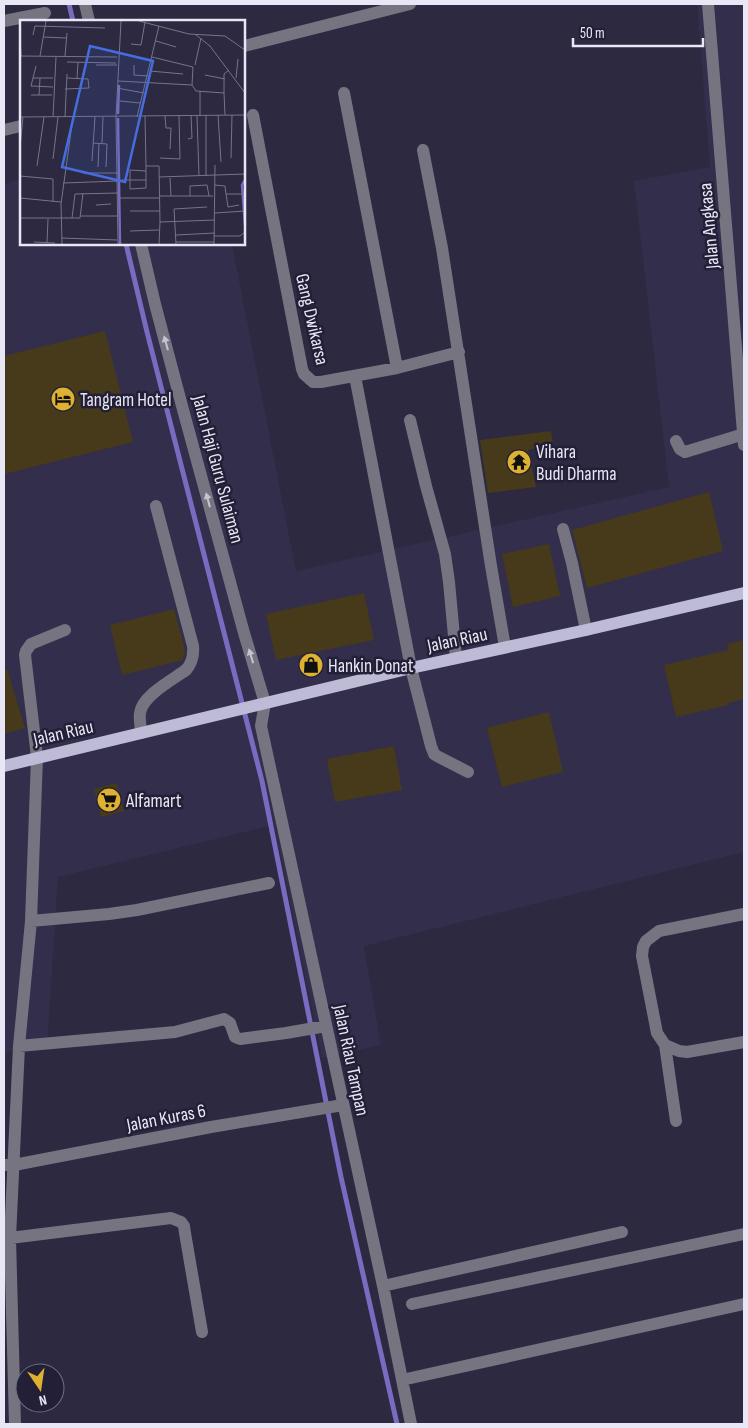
<svg xmlns="http://www.w3.org/2000/svg" width="748" height="1428" font-family="'Sofia Sans Condensed',sans-serif">
<rect width="100%" height="100%" fill="#2c2940"/>
<path fill="#322e4c" d="M 697,4 L 744,4 L 744,852 L 364,946 L 381,1045 L 322,1058 L 274,825 L 58,877 L 47,1048 L 4,1052 L 4,184 L 21,179 L 21,244 L 232,244 L 296,571 L 669,487 L 634,181 L 710,167 Z"/>
<g fill="none" stroke-linecap="round" stroke-linejoin="round">
<path stroke="#796bc0" stroke-width="5" d="M 69,4 L 73,21
M 126,244 L 147,332 L 262,781 L 341,1177 L 397,1424"/>
</g>
<path fill="#473a1a" d="M 105,331 L 133,442 L 4,474 L 4,356 Z
M 551,431 L 553,444 L 528,450 L 536,487 L 488,493 L 480,440 Z
M 709,492 L 723,551 L 587,588 L 572,530 Z
M 549,544 L 560,596 L 513,607 L 502,554 Z
M 364,593 L 374,640 L 276,660 L 266,614 Z
M 174,609 L 185,650 L 183,660 L 122,675 L 110,625 Z
M 744,640 L 744,699 L 728,703 L 728,705 L 676,717 L 664,665 L 728,650 L 727,644 Z
M 7,669 L 25,728 L 4,734 L 4,670 Z
M 549,712 L 563,772 L 502,787 L 487,728 Z
M 394,746 L 402,790 L 335,802 L 327,759 Z
M 117,783 L 124,811 L 101,817 L 94,789 Z"/>
<g fill="none" stroke-linecap="round" stroke-linejoin="round">
<path stroke="#757480" stroke-width="12" d="M 85,4 L 89,21
M 708,4 L 744,445
M 4,21 L 45,13
M 244,46 L 410,4
M 344,93 L 397,368
M 253,115 L 302,369 L 304,374 L 313,382 L 321,382 L 397,368 L 459,352
M 4,130 L 21,126
M 423,150 L 442,248 L 491,566 L 505,647
M 141,244 L 155,304 L 182,406 L 244,633 L 265,703 L 261,726 L 383,1286 L 411,1424
M 355,376 L 411,668 L 431,746 L 434,754 L 437,756 L 468,772
M 410,420 L 426,486 L 445,554 L 449,582 L 456,658
M 676,441 L 680,449 L 685,452 L 744,434
M 563,529 L 572,563 L 586,630
M 141,733 C 141,727 139,719 140,713 C 142,696 172,680 186,670 C 192,663 194,656 193,646 L 156,506
M 744,914 L 659,931 L 646,941 L 643,947 L 642,956 L 657,1033 L 665,1045 L 679,1051 L 687,1052 L 744,1042
M 31,921 L 109,914 L 137,910 L 269,883
M 665,1045 L 676,1121
M 19,1046 L 175,1032 L 224,1019 L 230,1023 L 235,1037 L 240,1039 L 286,1033 L 326,1026
M 4,1165 L 14,1165 L 211,1127 L 343,1105
M 10,1238 L 171,1218 L 181,1222 L 184,1226 L 185,1233 L 202,1332
M 383,1286 L 622,1232
M 412,1304 L 744,1234
M 402,1380 L 744,1304
M 15,1424 L 10,1238 L 19,1046 L 31,921 L 37,757 L 25,655 L 26,651 L 31,644 L 65,630"/>
<path stroke="#bdbbd5" stroke-width="12" d="M 4,766 L 411,668 L 586,630 L 744,593"/>
</g>
<defs><path id="oneway-solid" d="M-6-.8H1V-3.2L6.5 0L1 3.2V.8H-6Z" transform="scale(1.25)"/></defs>
<g fill="#c6c4d3">
<use href="#oneway-solid" transform="translate(166 343) rotate(-105)"/>
<use href="#oneway-solid" transform="translate(208 500) rotate(-105)"/>
<use href="#oneway-solid" transform="translate(251 656) rotate(-107)"/>
</g>
<defs>
<symbol id="hotel-disc" viewBox="-11 -11 22 22"><circle r="9.5" fill="#deb133" stroke="#221f36"/><path d="M-6-4.5h1.5V1H6V5H4.5V3h-9V5H-6ZM-4 0a1.8 1.8 0 1 1 3.6 0ZM.5 0V-2.5h3Q6-2.5 6 0Z" fill="#111"/></symbol>
<symbol id="temple-disc" viewBox="-11 -11 22 22"><circle r="9.5" fill="#deb133" stroke="#221f36"/><path d="M0-6L5-2H3V0L6.5 2.5H4V6H1.5V3h-3V6H-4V2.5H-6.5L-3 0V-2H-5Z" fill="#111"/></symbol>
<symbol id="shop-disc" viewBox="-11 -11 22 22"><circle r="9.5" fill="#deb133" stroke="#221f36"/><path d="M-5-2.5h2.3a2.7 3.5 0 0 1 5.4 0H5L5.5 6h-11ZM-1.5-2.5h3a1.5 2.3 0 0 0-3 0Z" fill="#111"/></symbol>
<symbol id="supermarket-disc" viewBox="-11 -11 22 22"><circle r="9.5" fill="#deb133" stroke="#221f36"/><path d="M-6-5.5h2.5l.6 2H6L4.5 2H-2.5L-4.4-4H-6ZM-1.5 3.2a1.3 1.3 0 1 0 .1 0ZM3 3.2a1.3 1.3 0 1 0 .1 0Z" fill="#111"/></symbol>
</defs>
<g fill-rule="evenodd">
<use href="#hotel-disc" x="49" y="385" width="28" height="28"/>
<use href="#temple-disc" x="505" y="448" width="28" height="28"/>
<use href="#shop-disc" x="297" y="651" width="28" height="28"/>
<use href="#supermarket-disc" x="95" y="786" width="28" height="28"/>
</g>
<g text-anchor="middle" stroke-width="5" stroke-linejoin="round" paint-order="stroke">
<g font-size="19" fill="#e8e7f6" stroke="#221f36">
<text transform="translate(708 226) rotate(-95)" y="7">Jalan Angkasa</text>
<text transform="translate(313 319) rotate(77)" y="7">Gang Dwikarsa</text>
<text transform="translate(219 469) rotate(75)" y="7">Jalan Haji Guru Sulaiman</text>
<text transform="translate(457 639) rotate(-12)" y="7">Jalan Riau</text>
<text transform="translate(63 732) rotate(-13)" y="7">Jalan Riau</text>
<text transform="translate(352 1060) rotate(78)" y="7">Jalan Riau Tampan</text>
<text transform="translate(166 1117) rotate(-11)" y="7">Jalan Kuras 6</text>
</g>
<g font-size="19" fill="#e8e7f6" stroke="#221f36" text-anchor="start">
<text x="80" y="406">Tangram Hotel</text>
<text x="536" y="458">Vihara<tspan x="536" dy="22">Budi Dharma</tspan></text>
<text x="328" y="672">Hankin Donat</text>
<text x="126" y="807">Alfamart</text>
</g>
</g>
<g transform="translate(20 20)">
<rect width="225" height="225" fill="#2c2940"/>
<path fill="none" stroke="#796bc0" stroke-width="2.5" d="M 98,94 L 99,65M 98,98 L 100,224M 225,160 L 222,165 L 225,205"/>
<path fill="none" stroke="#777589" stroke-width="1" d="M 119,1 L 169,14 L 205,16 L 225,30M 0,14 L 1,36M 13,15 L 15,6 L 85,8M 176,15 L 190,26 L 225,73M 24,17 L 46,18M 136,21 L 156,27M 111,24 L 121,25 L 125,2M 0,36 L 97,37M 20,36 L 26,1M 45,36 L 47,13M 132,37 L 173,47 L 172,65 L 176,71 L 204,73 L 204,54 L 209,50M 47,42 L 96,43M 76,45 L 97,45M 114,45 L 114,55 L 128,56M 175,45 L 181,18M 16,46 L 11,66 L 33,67M 130,51 L 163,54M 185,55 L 205,59M 13,58 L 33,58M 57,58 L 58,42M 216,58 L 218,39M 98,61 L 172,65M 97,68 L 124,73M 45,69 L 69,68 L 68,59 L 47,58M 204,73 L 205,95M 11,75 L 32,75M 19,75 L 20,58M 100,81 L 120,83M 198,95 L 201,142M 125,96 L 126,146 L 126,168 L 110,169 L 110,150 L 126,151M 145,96 L 146,108 L 151,108 L 150,129M 177,96 L 179,156M 180,96 L 180,71M 0,97 L 225,95M 33,97 L 36,37M 45,97 L 47,54M 117,97 L 139,6M 168,119 L 172,118 L 171,95M 73,123 L 87,124 L 86,147M 82,123 L 83,97M 0,127 L 3,97M 140,138 L 160,139 L 159,96M 211,138 L 212,95M 33,139 L 38,97M 72,141 L 75,97M 17,146 L 24,97M 126,146 L 139,146 L 140,202 L 195,200M 78,147 L 79,123M 63,153 L 98,153M 0,156 L 33,159 L 33,182M 186,156 L 186,95M 139,157 L 225,154M 150,158 L 151,176M 102,160 L 126,160M 43,163 L 98,161M 195,165 L 205,166 L 206,174 L 225,174M 206,174 L 208,187 L 219,185M 139,176 L 193,176M 170,176 L 170,166 L 187,165 L 189,176M 0,178 L 41,182M 98,178 L 139,178M 76,185 L 91,184M 110,191 L 140,191M 195,193 L 225,191M 61,196 L 98,196M 0,198 L 60,198 L 63,173M 52,198 L 55,174 L 98,173M 110,211 L 139,210M 156,215 L 195,213M 194,216 L 220,216 L 225,212M 42,218 L 97,220M 14,222 L 35,223M 156,222 L 194,222M 27,223 L 28,199M 42,224 L 41,184 L 53,97M 98,224 L 96,97 L 101,1M 139,224 L 140,202M 156,224 L 154,189 L 187,187M 194,224 L 195,145"/>
<path fill="#466dde" fill-opacity="0.15" stroke="#466dde" stroke-width="2.5" d="M 70,26 L 133,41 L 105,162 L 42,147 Z"/>
<rect width="225" height="225" fill="none" stroke="#e8e7f6" stroke-width="2.5"/>
</g>
<rect width="748" height="1428" fill="none" stroke="#e8e7f6" stroke-width="10"/>
<g transform="translate(40 1388) rotate(167)"><circle r="24" fill="#221f36" stroke="#716f83"/>
<path d="M0-4L9 19L0 12L-9 19Z" fill="#deb133"/>
<text y="-8" font-size="14" font-weight="bold" text-anchor="middle" fill="#e8e7f6">N</text>
</g>
<path d="M573 38v8h130v-8" fill="none" stroke="#e8e7f6" stroke-width="2.5"/>
<text x="580" y="38" font-size="15" fill="#e8e7f6" stroke="#221f36" stroke-width="4" paint-order="stroke">50 m</text>
</svg>
